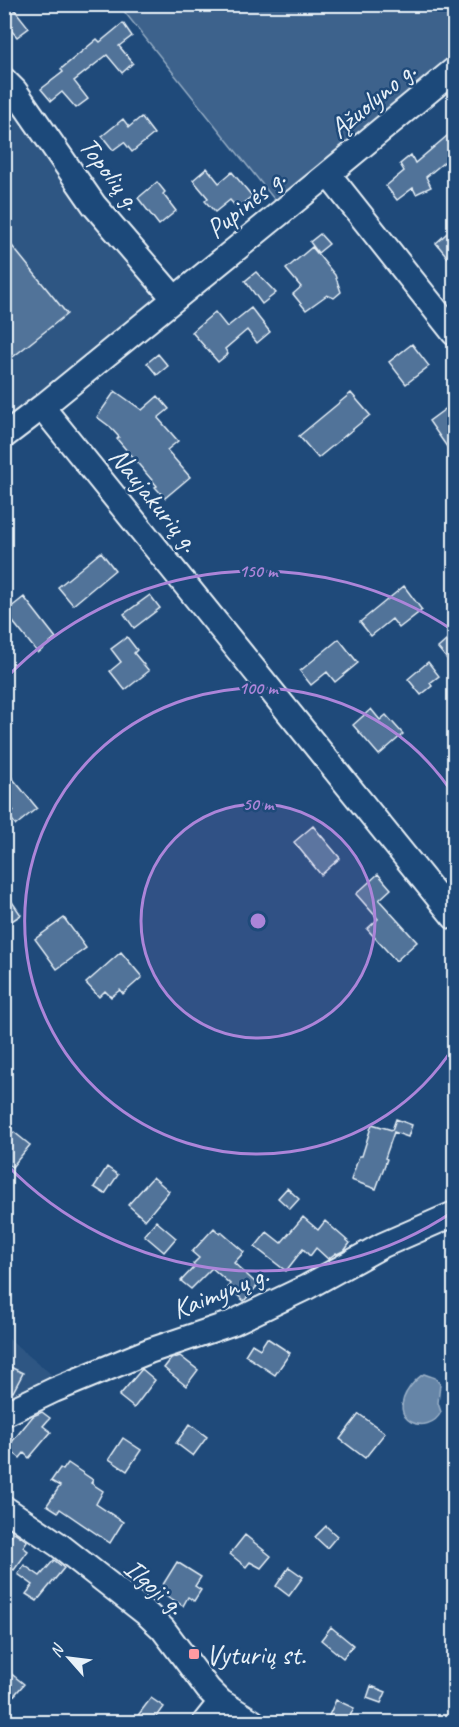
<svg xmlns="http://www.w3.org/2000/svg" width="459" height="1727" font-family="Caveat,sans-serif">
<rect width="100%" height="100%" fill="#1f4a7a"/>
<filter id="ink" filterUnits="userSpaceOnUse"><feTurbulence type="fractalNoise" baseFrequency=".0167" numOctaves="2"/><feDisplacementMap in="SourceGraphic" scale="12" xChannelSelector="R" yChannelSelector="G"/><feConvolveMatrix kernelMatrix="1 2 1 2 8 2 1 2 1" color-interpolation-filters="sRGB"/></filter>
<g filter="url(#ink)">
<path fill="#2e5683" d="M 4,95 L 163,297 L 5,421 L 4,421 Z
M 4,1335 L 57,1379 L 4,1409 Z"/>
<path fill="#3c628c" stroke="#92aac2" stroke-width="1.5" d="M 119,5 L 454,5 L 454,61 L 278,204 Z"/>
<path fill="#6685a7" stroke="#9ab0c7" stroke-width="1.5" d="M 424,1374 L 435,1378 L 440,1384 L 438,1403 L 441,1412 C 429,1437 384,1422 410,1387 C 414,1382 418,1377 424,1374 Z"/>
<path fill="#517399" stroke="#e8f1f8" stroke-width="1.5" d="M 4,4 L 10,4 L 29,28 L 17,37 L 4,22 Z
M 123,23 L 132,36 L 119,46 L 133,63 L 122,73 L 107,55 L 74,81 L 88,99 L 76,108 L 62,92 L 51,101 L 41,89 L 63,72 L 61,69 L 97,39 L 100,42 Z
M 141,117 L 154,134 L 132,152 L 124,142 L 113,150 L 102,136 L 123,119 L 129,127 Z
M 454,130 L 454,154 L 426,177 L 431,187 L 416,194 L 413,188 L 397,200 L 386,186 L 404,171 L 400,164 L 411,155 L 415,163 Z
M 207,168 L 219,183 L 232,172 L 252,196 L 237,208 L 230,200 L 215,212 L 205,201 L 208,198 L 193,180 Z
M 157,182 L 165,192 L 163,194 L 176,211 L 159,225 L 138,198 Z
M 454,227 L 454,265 L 436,243 Z
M 320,234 L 329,244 L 318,253 L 310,242 Z
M 4,236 L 67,314 L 4,364 Z
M 312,247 L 335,275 L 341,292 L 334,298 L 327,295 L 306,310 L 293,294 L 301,287 L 286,269 Z
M 256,272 L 276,293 L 262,304 L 245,281 Z
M 251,308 L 270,332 L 257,343 L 247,330 L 225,349 L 228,354 L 218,362 L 192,332 L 215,312 L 227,327 Z
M 412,344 L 429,366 L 406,384 L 389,362 Z
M 158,354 L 168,366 L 157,375 L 147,363 Z
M 115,391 L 142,410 L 158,396 L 169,409 L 158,418 L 178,441 L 167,450 L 190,477 L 165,498 L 155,487 L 157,486 L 117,439 L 119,437 L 109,426 L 97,417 Z
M 351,393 L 370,415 L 318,458 L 299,436 Z
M 448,407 L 454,416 L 454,457 L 429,421 Z
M 101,552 L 115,570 L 73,605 L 58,587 Z
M 404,586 L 422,610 L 399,628 L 392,619 L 371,636 L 360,622 Z
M 150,595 L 160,608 L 134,628 L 124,614 Z
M 24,597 L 56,638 L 38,653 L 5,612 Z
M 454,634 L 454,653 L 447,659 L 438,648 Z
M 127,637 L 137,650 L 134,653 L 149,671 L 125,690 L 110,671 L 121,662 L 111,649 Z
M 339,639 L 358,663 L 335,682 L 327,672 L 311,685 L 300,671 Z
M 428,662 L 439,676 L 430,683 L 432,686 L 421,695 L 408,679 Z
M 371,709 L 380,720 L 386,715 L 403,734 L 379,755 L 353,725 Z
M 4,768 L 37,808 L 16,825 L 8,815 L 14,811 L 4,800 Z
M 313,826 L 340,858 L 321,875 L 294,842 Z
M 378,874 L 391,889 L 379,900 L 417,942 L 396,961 L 367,929 L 378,919 L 356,894 Z
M 4,890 L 21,915 L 4,926 Z
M 64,918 L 86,948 L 57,969 L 35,939 Z
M 121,952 L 142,977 L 123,994 L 120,990 L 111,997 L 105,991 L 99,997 L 86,983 Z
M 396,1119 L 412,1125 L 408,1137 L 394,1132 L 385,1158 L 387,1159 L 376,1189 L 351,1180 L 359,1156 L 362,1156 L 372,1124 L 392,1130 Z
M 14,1132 L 30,1145 L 12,1167 L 4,1161 L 4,1143 Z
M 107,1167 L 118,1175 L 105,1194 L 94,1187 Z
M 153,1177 L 169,1191 L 145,1220 L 128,1205 Z
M 287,1188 L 299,1199 L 290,1209 L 278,1198 Z
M 303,1217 L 318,1230 L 325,1221 L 350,1243 L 345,1250 L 337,1254 L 336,1253 L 328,1259 L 316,1248 L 310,1256 L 303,1249 L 286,1271 L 255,1247 L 267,1232 L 281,1243 Z
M 156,1221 L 176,1238 L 164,1252 L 144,1235 Z
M 214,1228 L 220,1234 L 221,1232 L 244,1252 L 234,1263 L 258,1285 L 244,1301 L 228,1287 L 230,1284 L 212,1268 L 191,1289 L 181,1281 L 195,1266 L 193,1264 L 199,1258 L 192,1252 Z
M 267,1338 L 290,1353 L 275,1375 L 245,1355 L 252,1344 L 260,1349 Z
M 180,1356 L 198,1370 L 186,1386 L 164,1368 L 171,1359 Z
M 4,1364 L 23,1373 L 13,1392 L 4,1388 Z
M 142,1369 L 155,1380 L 134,1408 L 119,1396 Z
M 42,1412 L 50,1418 L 43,1426 L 51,1432 L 29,1458 L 24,1453 L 20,1458 L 7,1448 L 33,1416 Z
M 359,1414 L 385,1433 L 365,1458 L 340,1439 Z
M 190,1424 L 207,1437 L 193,1456 L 176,1443 Z
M 123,1438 L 141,1450 L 127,1471 L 109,1459 Z
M 68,1463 L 93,1480 L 91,1483 L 103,1491 L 96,1504 L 123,1522 L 110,1543 L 60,1509 L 58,1512 L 47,1505 L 60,1486 L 51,1481 L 60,1468 L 63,1470 Z
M 326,1526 L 337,1536 L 327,1548 L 315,1537 Z
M 14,1532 L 27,1541 L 23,1547 L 28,1551 L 14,1570 L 4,1563 L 4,1544 Z
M 245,1535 L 271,1556 L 261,1568 L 250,1562 L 246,1567 L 230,1554 Z
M 54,1560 L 64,1568 L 37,1601 L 26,1594 L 33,1585 L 18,1574 L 24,1565 L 40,1576 Z
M 177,1562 L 201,1577 L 195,1586 L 201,1590 L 194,1601 L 188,1597 L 183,1606 L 159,1591 Z
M 289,1567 L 303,1577 L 289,1596 L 276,1586 Z
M 331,1627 L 353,1645 L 343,1658 L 321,1640 Z
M 4,1668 L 24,1684 L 4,1707 Z
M 371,1686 L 386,1692 L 381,1703 L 367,1698 Z
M 151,1698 L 164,1707 L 153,1722 L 133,1722 Z
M 336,1700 L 354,1708 L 347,1722 L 326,1722 Z"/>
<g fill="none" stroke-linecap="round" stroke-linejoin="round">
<defs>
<path id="minor" d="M 4,80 L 15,91 L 94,205 L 174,298
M 328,174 L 454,70
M 42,407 L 328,174 L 454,333
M 4,436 L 42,407 L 454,917
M 4,1414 L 54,1390 L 149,1351 L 232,1323 L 307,1287 L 383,1245 L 454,1214
M 4,1508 L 59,1545 L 147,1614 L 163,1629 L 208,1689 L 221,1702 L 253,1722
M 205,1722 L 221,1702"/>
</defs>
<use href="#minor" stroke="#e8f1f8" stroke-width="28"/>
<use href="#minor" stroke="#1f4a7a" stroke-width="24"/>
</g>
</g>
<circle cx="258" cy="921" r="117" fill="#ac85d9" fill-opacity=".12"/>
<g fill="none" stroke="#ac85d9" stroke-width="3">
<circle cx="258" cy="921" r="117"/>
<path d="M453 1048A233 233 0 1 1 453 794"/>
<path d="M454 1211A350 350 0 0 1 6 1164M6 678A350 350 0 0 1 454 631"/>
</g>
<rect fill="#ff9aa2" stroke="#1f4a7a" stroke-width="2" x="188" y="1648" width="12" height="12" rx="3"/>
<g text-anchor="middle" stroke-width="5" stroke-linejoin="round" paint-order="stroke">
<g font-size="28" fill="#e8f1f8" stroke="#1f4a7a">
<text transform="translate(372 99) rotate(-40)" y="10">Ąžuolyno g.</text>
<text transform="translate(111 173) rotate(53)" y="10">Topolių g.</text>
<text transform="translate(245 203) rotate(-39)" y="10">Pupinės g.</text>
<text transform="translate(155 499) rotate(51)" y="10">Naujakurių g.</text>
<text transform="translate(220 1291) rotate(-22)" y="10">Kaimynų g.</text>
<text transform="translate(155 1586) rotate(41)" y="10">Ilgoji g.</text>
</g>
<g font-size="28" fill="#e8f1f8" stroke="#1f4a7a" text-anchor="start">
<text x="206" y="1664">Vyturių st.</text>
</g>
</g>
<circle cx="258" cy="921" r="9" fill="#ac85d9" stroke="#1f4a7a" stroke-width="3"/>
<g font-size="18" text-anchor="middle" font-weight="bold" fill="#ac85d9" stroke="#1f4a7a" stroke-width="5" stroke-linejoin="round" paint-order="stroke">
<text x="258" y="577">150 m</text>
<text x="258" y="694">100 m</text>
<text x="258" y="810">50 m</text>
</g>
<rect width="459" height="1727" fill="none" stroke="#1f4a7a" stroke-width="24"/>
<rect x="12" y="12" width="435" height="1703" fill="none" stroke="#e8f1f8" stroke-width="2" filter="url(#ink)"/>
<g transform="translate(69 1658) rotate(298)" stroke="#1f4a7a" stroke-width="4.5" paint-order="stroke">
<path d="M0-4.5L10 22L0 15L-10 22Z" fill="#e8f1f8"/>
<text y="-9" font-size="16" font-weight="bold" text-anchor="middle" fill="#e8f1f8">N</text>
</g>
</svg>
